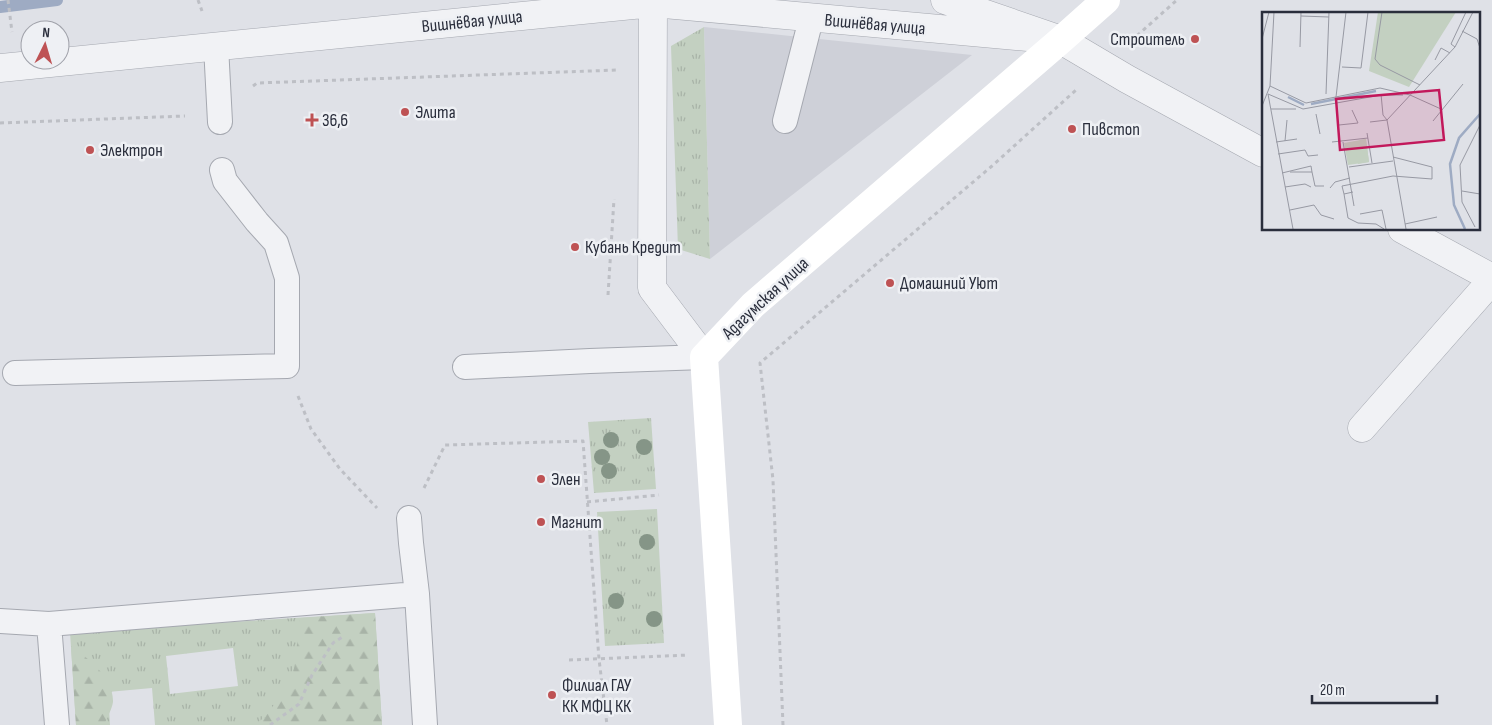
<svg xmlns="http://www.w3.org/2000/svg" width="1492" height="725" font-family="'Sofia Sans Condensed',sans-serif">
<defs>
<pattern id="grass-tufts" width="24" height="20" patternUnits="userSpaceOnUse" patternTransform="scale(1.25)"><rect width="24" height="20" fill="#c3d0c1"/><path d="M3 7l-1-3M5 7V3M7 7l1-3M15 17l-1-3M17 17v-4M19 17l1-3" fill="none" stroke="#a8b3a7"/></pattern>
<pattern id="forest-firs" width="22" height="20" patternUnits="userSpaceOnUse" patternTransform="scale(1.25)"><rect width="22" height="20" fill="#c3d0c1"/><path d="M5 1l3.5 6h-7zM16 11l3.5 6h-7z" fill="#a8b3a7"/></pattern>
</defs>
<rect width="100%" height="100%" fill="#dfe1e7"/>
<path fill="#ced0d8" d="M 704,27 L 972,55 L 710,259 Z"/>
<path fill="url(#grass-tufts)" fill-rule="evenodd" d="M 704,27 L 710,259 L 678,249 L 671,46 Z
M 651,418 L 656,489 L 594,493 L 588,422 Z
M 657,509 L 664,643 L 605,646 L 597,512 Z
M 375,613 L 382,725 L 155,725 L 152,688 L 108,692 L 110,725 L 76,725 L 70,632 ZM 233,648 L 238,686 L 170,694 L 166,656 Z"/>
<path fill="url(#forest-firs)" d="M 375,613 L 382,725 L 254,725 L 265,717 L 293,679 L 300,618 Z
M 71,646 C 88,658 114,678 113,702 C 112,709 107,718 104,725 L 76,725 Z"/>
<g fill="none" stroke-linecap="round" stroke-linejoin="round">
<path stroke="#9eabc3" stroke-width="12" d="M 0,7 L 57,0"/>
<defs>
<path id="lane" d="M 216,46 L 220,122
M 785,121 L 811,19
M 465,367 L 590,361 L 704,357
M 15,373 L 287,366 L 287,278 L 276,243 L 257,222 L 225,181 L 222,170
M 409,518 L 411,543 L 417,594 L 425,725
M 0,621 L 49,624 L 417,594
M 49,624 L 57,725"/>
<path id="street" d="M 653,0 L 652,288 L 704,357
M 945,0 L 1061,40 L 1127,79 L 1263,153
M 0,68 L 653,3 L 1061,40
M 1402,229 L 1492,278
M 1362,428 L 1492,280"/>
</defs>
<use href="#lane" stroke="#a5a8b0" stroke-width="26"/>
<use href="#street" stroke="#a5a8b0" stroke-width="29"/>
<path stroke="#bdbfc5" stroke-width="3" stroke-dasharray="4 4" stroke-linecap="butt" d="M 8,0 L 12,32
M 198,0 L 202,11
M 1131,41 L 1177,0
M 253,86 L 257,83 L 618,70
M 0,123 L 185,116
M 608,295 L 614,199
M 298,396 L 311,429 L 340,469 L 377,508
M 424,488 L 445,445 L 583,441 L 599,659 L 607,725
M 587,502 L 659,495
M 569,660 L 688,655
M 270,725 L 299,704 L 312,675 L 333,643 L 344,636
M 783,725 L 773,480 L 760,363 L 992,166 L 1076,90"/>
<use href="#lane" stroke="#f1f2f5" stroke-width="24"/>
<use href="#street" stroke="#f1f2f5" stroke-width="28"/>
<path stroke="#fff" stroke-width="28" d="M 728,725 C 719,603 713,480 704,357 L 753,305 L 1061,40 L 1106,0"/>
</g>
<g fill="#859587">
<circle cx="611" cy="440" r="8"/>
<circle cx="644" cy="447" r="8"/>
<circle cx="602" cy="457" r="8"/>
<circle cx="609" cy="471" r="8"/>
<circle cx="647" cy="542" r="8"/>
<circle cx="616" cy="601" r="8"/>
<circle cx="654" cy="619" r="8"/>
</g>
<g fill="#be5254" stroke="#eef0f4" stroke-width="2">
<circle cx="1195" cy="39" r="5"/>
<circle cx="405" cy="112" r="5"/>
<path d="M309.5 112.5h5v5h5v5h-5v5h-5v-5h-5v-5h5z"/>
<circle cx="1072" cy="129" r="5"/>
<circle cx="90" cy="150" r="5"/>
<circle cx="575" cy="247" r="5"/>
<circle cx="890" cy="283" r="5"/>
<circle cx="541" cy="479" r="5"/>
<circle cx="541" cy="522" r="5"/>
<circle cx="552" cy="695" r="5"/>
</g>
<g text-anchor="middle" stroke-width="5" stroke-linejoin="round" paint-order="stroke">
<g font-size="18" fill="#2a2e3c" stroke="#eef0f4">
<text transform="translate(472 21) rotate(-6)" y="6">Вишнёвая улица</text>
<text transform="translate(875 24) rotate(5)" y="6">Вишнёвая улица</text>
<text transform="translate(765 298) rotate(-43)" y="6">Адагумская улица</text>
</g>
<g font-size="18" fill="#2a2e3c" stroke="#eef0f4" text-anchor="start">
<text x="1185" y="45" text-anchor="end">Строитель</text>
<text x="415" y="118">Элита</text>
<text x="322" y="126">36,6</text>
<text x="1082" y="135">Пивстоп</text>
<text x="100" y="156">Электрон</text>
<text x="585" y="253">Кубань Кредит</text>
<text x="900" y="289">Домашний Уют</text>
<text x="551" y="485">Элен</text>
<text x="551" y="528">Магнит</text>
<text x="562" y="691">Филиал ГАУ<tspan x="562" dy="21">КК МФЦ КК</tspan></text>
</g>
</g>
<g transform="translate(1262 12)">
<rect width="218" height="218" fill="#dfe1e7"/>
<path d="M 104,127 L 107,150 L 86,153 L 82,131 Z" fill="#c3d0c1"/>
<path d="M 104,127 L 107,150 L 96,152 L 94,138 L 98,128 Z" fill="#c3d0c1"/>
<path d="M 116,0 L 194,0 L 147,75 L 107,59 Z" fill="#c3d0c1"/>
<path fill="none" stroke="#9eabc3" stroke-width="2.5" d="M 26,85 L 42,93M 49,92 L 114,79M 203,217 L 192,193 L 188,152 L 197,126 L 218,102"/>
<path fill="none" stroke="#9799a3" stroke-width="1" d="M 120,0 L 113,47 L 118,53 L 158,73M 39,4 L 67,5M 200,19 L 215,27 L 218,36M 0,27 L 7,0M 38,35 L 39,0M 193,35 L 189,32 L 204,0M 173,48 L 179,36 L 188,41M 80,55 L 99,56 L 106,0M 8,74 L 44,91 L 118,76 L 148,83 L 179,97M 6,82 L 41,97 L 119,83 L 141,83M 6,82 L 31,217M 64,82 L 67,0M 74,85 L 84,0M 0,94 L 8,74 L 12,0M 9,97 L 34,97M 54,102 L 58,122M 171,109 L 201,72M 108,110 L 125,108 L 121,103 L 119,82M 77,113 L 96,111 L 90,98M 105,121 L 110,151M 23,129 L 25,108M 14,130 L 35,127M 70,130 L 106,126M 81,130 L 92,194M 16,142 L 43,138 L 46,144 L 56,143M 87,155 L 131,149M 50,160 L 53,174 L 62,174M 20,161 L 49,154 L 50,160 L 28,160M 23,175 L 43,172 L 49,175M 68,176 L 73,170 L 88,166M 200,179 L 218,182M 91,180 L 82,182 L 86,206 L 96,211 L 114,212 L 122,217M 82,182 L 80,174 L 131,164 L 170,167 L 170,155 L 131,145M 28,198 L 52,193 L 59,203 L 72,207M 98,202 L 120,198 L 124,217M 143,212 L 175,205M 213,215 L 200,190 L 198,153 L 218,113M 144,217 L 125,108 L 193,35 L 211,0"/>
<path fill="#c2185b" fill-opacity="0.15" stroke="#c2185b" stroke-width="2.5" d="M 177,78 L 182,128 L 78,138 L 74,87 Z"/>
<rect width="218" height="218" fill="none" stroke="#2a2e3c" stroke-width="2.5"/>
</g>
<g transform="translate(45 45) rotate(5)"><circle r="24" fill="#eef0f4" stroke="#a0a2aa"/>
<path d="M0-4L9 19L0 12L-9 19Z" fill="#be5254"/>
<text y="-8" font-size="14" font-weight="bold" text-anchor="middle" fill="#2a2e3c">N</text>
</g>
<path d="M1312 695v8h125v-8" fill="none" stroke="#2a2e3c" stroke-width="2.5"/>
<text x="1320" y="695" font-size="15" fill="#2a2e3c" stroke="#eef0f4" stroke-width="4" paint-order="stroke">20 m</text>
</svg>
